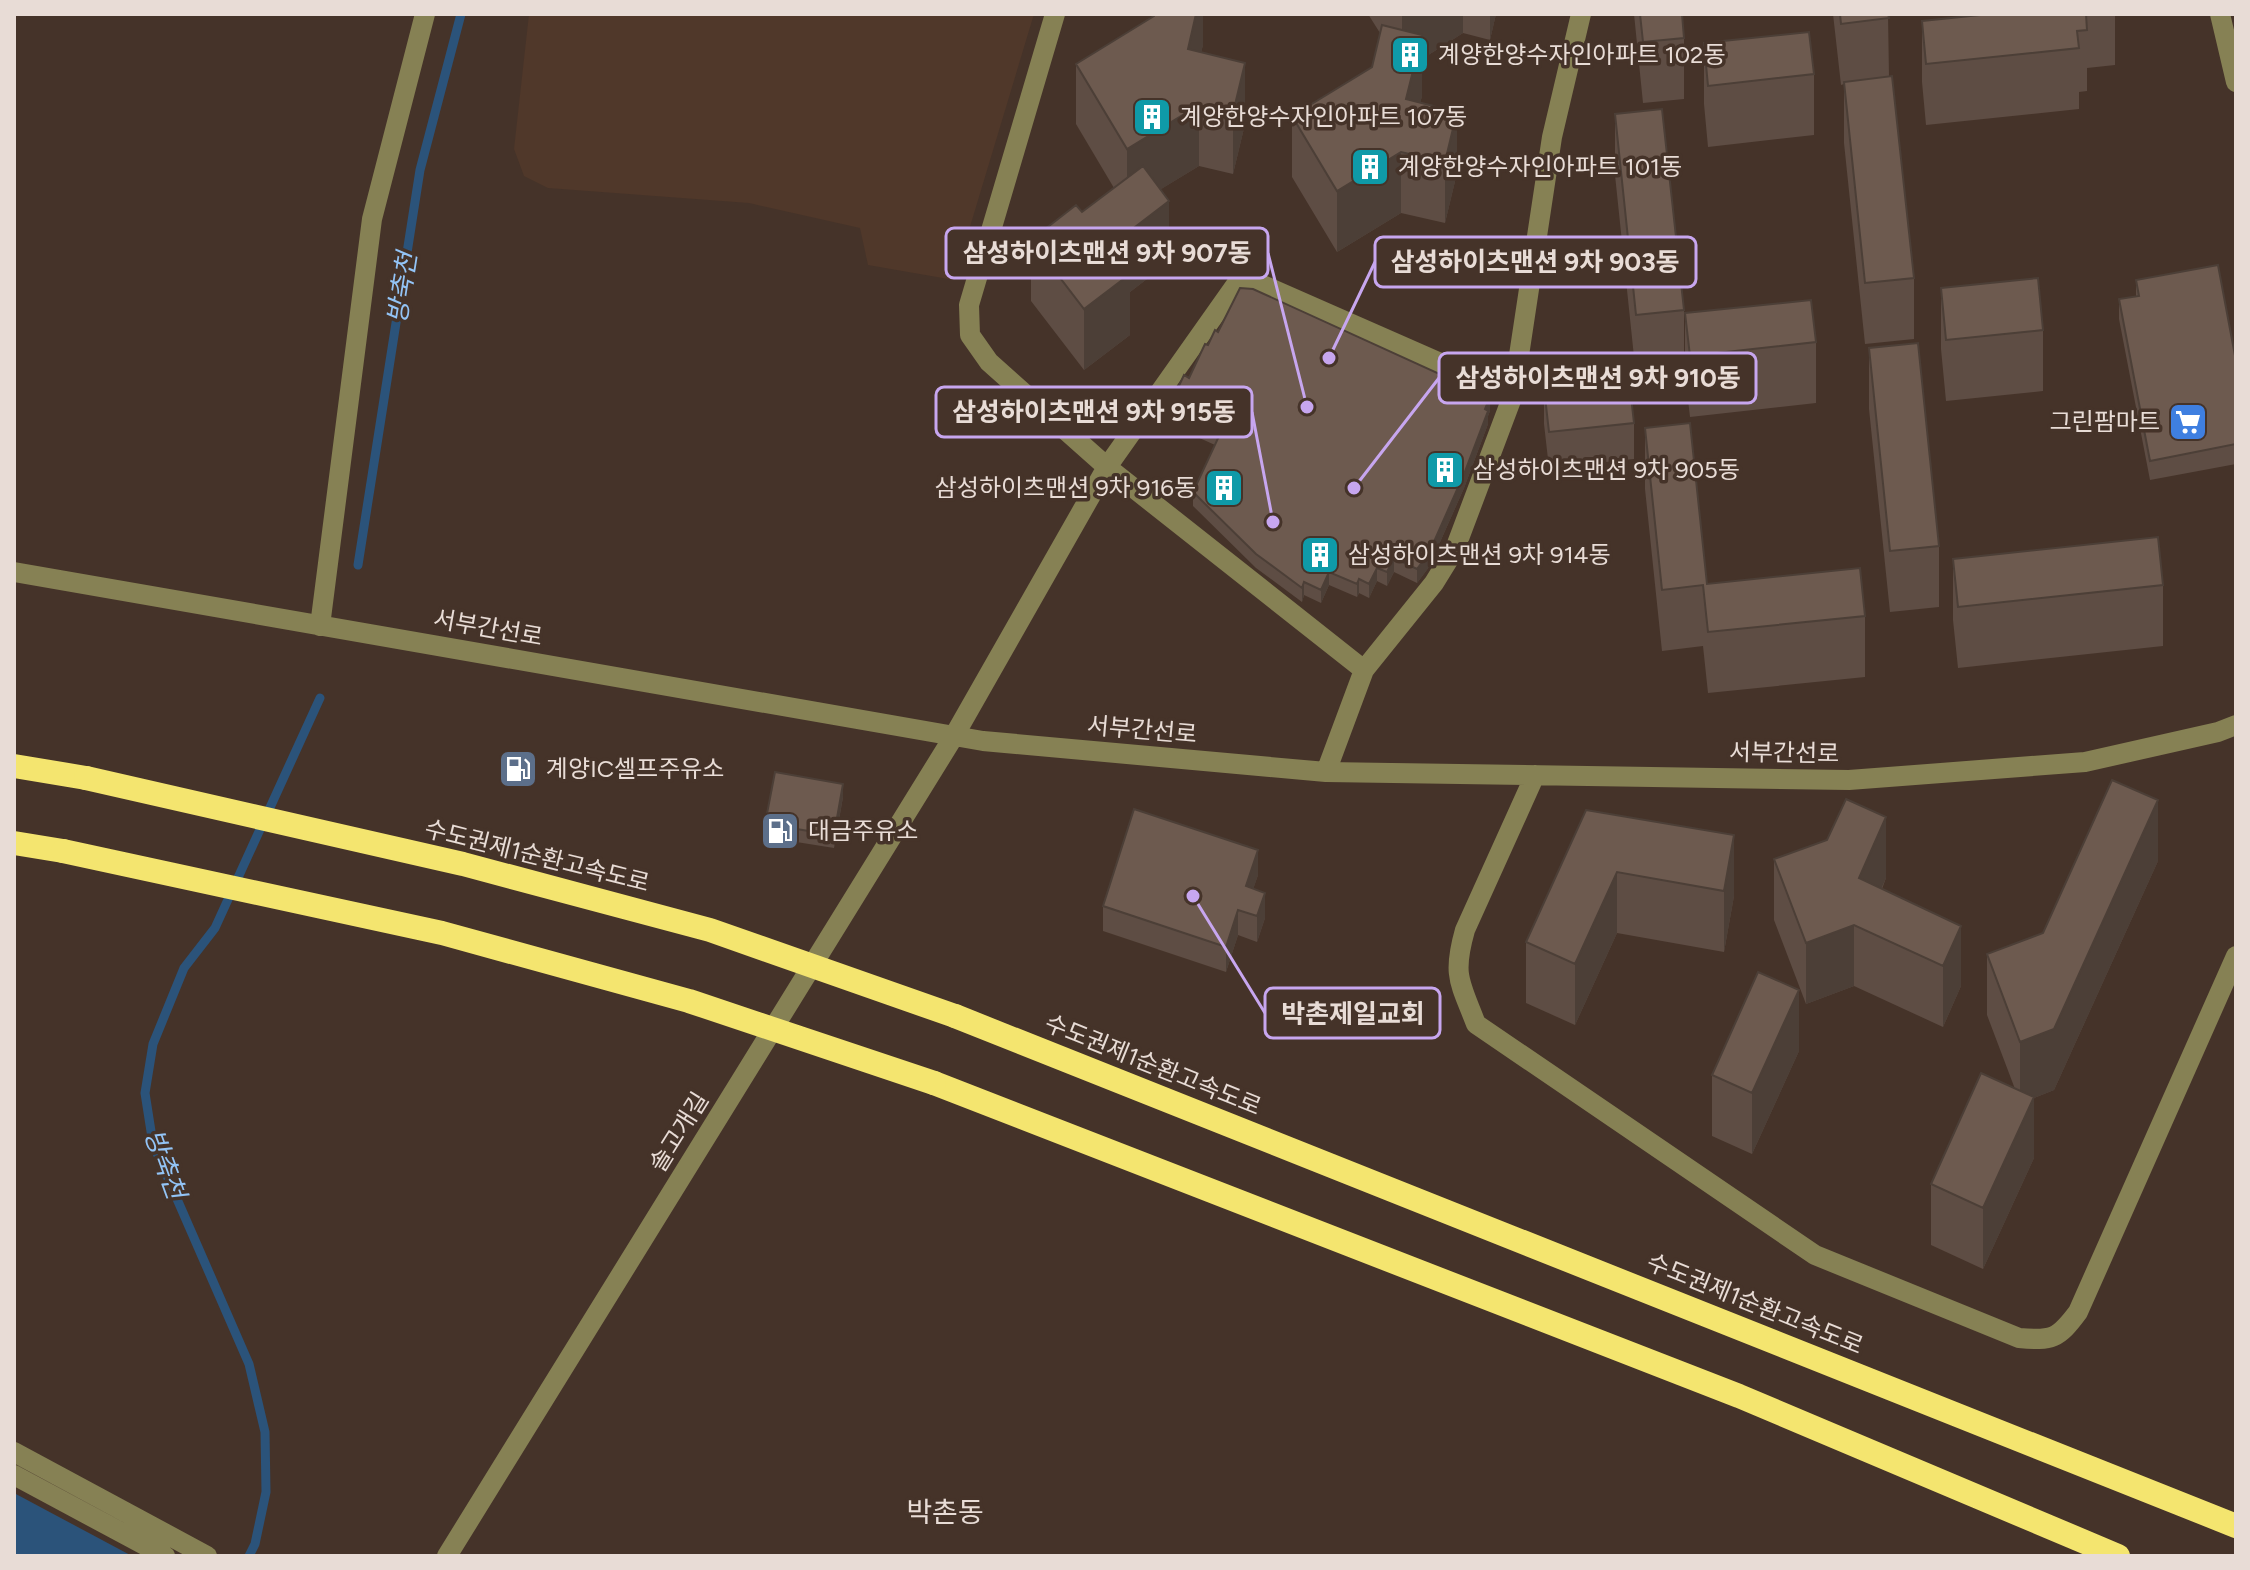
<svg xmlns="http://www.w3.org/2000/svg" width="2250" height="1570" font-family="Figtree,'Noto Sans KR',sans-serif">
<rect width="100%" height="100%" fill="#453329"/>
<path fill="#50382a" d="M 529,14 L 1034,14 L 954,280 L 868,265 L 860,228 L 749,203 L 548,188 L 524,176 L 514,149 Z"/>
<path fill="#2b537a" d="M 14,1493 L 132,1556 L 14,1556 Z"/>
<g fill="none" stroke-linecap="round" stroke-linejoin="round">
<path stroke="#2b537a" stroke-width="9" d="M 358,565 L 420,170 L 461,14
M 249,1556 L 255,1544 L 266,1492 L 265,1432 L 249,1364 L 153,1144 L 145,1093 L 153,1044 L 184,968 L 215,928 L 320,698"/>
<path stroke="#868154" stroke-width="20" d="M 1055,14 L 969,305 L 970,335 L 989,362 L 1107,467 L 1364,670
M 2220,14 L 2236,82
M 14,572 L 983,741 L 1326,772 L 1849,780 L 2085,762 L 2218,732 L 2236,725
M 320,626 L 372,219 L 425,14
M 1326,772 L 1364,670 L 1434,583 L 1455,549 L 1513,395 L 1552,137 L 1581,14
M 1535,775 L 1465,930 C 1452,976 1460,982 1476,1024 L 1815,1255 L 2019,1338 C 2052,1341 2058,1339 2078,1312 L 2236,956
M 14,1452 L 207,1556
M 14,1475 L 165,1556
M 447,1556 L 954,736 L 1107,467 L 1242,276 L 1513,395"/>
<path stroke="#f4e56f" stroke-width="24" d="M 14,766 L 86,778
M 14,843 L 63,851
M 955,1016 L 2236,1526
M 934,1083 L 1739,1396 L 2118,1556"/>
<path stroke="#f4e56f" stroke-width="24" d="M 86,778 L 463,864 L 710,930 L 955,1016
M 63,851 L 442,933 L 689,1001 L 934,1083"/>
</g>
<path fill="#5e4d44" d="M 1203,14 L 1203,45 L 1201,52 L 1245,124 L 1233,174 L 1199,166 L 1161,189 L 1169,262 L 1130,292 L 1130,335 L 1084,370 L 1031,301 L 1031,240 L 1082,212 L 1114,188 L 1076,124 L 1076,64 L 1154,16 Z
M 1368,14 L 1496,14 L 1490,40 L 1463,33 L 1422,59 L 1422,96 L 1420,103 L 1457,173 L 1445,223 L 1401,213 L 1337,252 L 1292,177 L 1292,116 L 1372,67 L 1380,33 Z
M 1634,14 L 1682,14 L 1684,38 L 1684,99 L 1643,103 Z
M 1833,14 L 1888,14 L 1889,77 L 1914,278 L 1914,339 L 1865,344 L 1844,143 L 1844,84 L 1841,85 Z
M 1990,14 L 2115,14 L 2115,65 L 2087,68 L 2087,91 L 2079,92 L 2079,109 L 1926,125 L 1922,82 L 1922,21 Z
M 1704,43 L 1814,74 L 1814,135 L 1708,147 L 1704,104 Z
M 1615,114 L 1684,310 L 1684,371 L 1636,376 L 1615,175 Z
M 2136,280 L 2236,361 L 2236,464 L 2150,480 L 2119,319 L 2119,299 L 2136,296 Z
M 1941,288 L 2043,330 L 2043,391 L 1946,401 L 1941,349 Z
M 1685,313 L 1816,342 L 1816,403 L 1690,417 L 1685,374 Z
M 1208,345 L 1490,411 L 1488,416 L 1488,424 L 1464,488 L 1429,567 L 1417,583 L 1394,572 L 1387,586 L 1377,581 L 1369,598 L 1359,593 L 1357,597 L 1329,585 L 1321,603 L 1304,595 L 1302,602 L 1256,568 L 1193,506 L 1193,492 L 1215,445 L 1164,422 L 1164,408 L 1177,390 L 1189,378 Z
M 1869,348 L 1939,546 L 1939,607 L 1890,612 L 1869,409 Z
M 1544,388 L 1634,423 L 1634,459 L 1549,468 L 1544,424 Z
M 1645,428 L 1707,584 L 1865,616 L 1865,677 L 1708,693 L 1703,646 L 1662,651 L 1645,489 Z
M 1953,559 L 2163,585 L 2163,646 L 1958,668 L 1953,620 Z
M 843,797 L 834,848 L 765,837 L 765,824 Z
M 1586,810 L 1734,896 L 1724,952 L 1617,933 L 1575,1025 L 1526,1003 L 1526,942 Z
M 1774,859 L 1886,878 L 1882,889 L 1961,986 L 1943,1027 L 1854,986 L 1806,1004 L 1774,920 Z
M 2158,861 L 2054,1090 L 2034,1098 L 2034,1158 L 1983,1269 L 1931,1245 L 1931,1184 L 2015,1089 L 1987,1015 L 1987,954 L 2043,933 Z
M 1258,875 L 1253,889 L 1265,918 L 1257,942 L 1238,935 L 1226,972 L 1103,931 L 1103,906 Z
M 1799,1051 L 1752,1154 L 1712,1136 L 1712,1075 Z"/>
<path fill="#4c3f37" d="M 1196,14 L 1203,14 L 1203,45 L 1188,110 L 1188,49 Z
M 1402,14 L 1463,14 L 1463,33 L 1422,59 L 1422,96 L 1408,154 L 1402,70 Z
M 1490,14 L 1496,14 L 1490,40 Z
M 1245,63 L 1245,124 L 1233,174 L 1233,113 Z
M 1199,105 L 1199,166 L 1127,210 L 1127,149 Z
M 1457,112 L 1457,173 L 1445,223 L 1445,162 Z
M 1401,152 L 1401,213 L 1337,252 L 1337,191 Z
M 1169,201 L 1169,262 L 1130,292 L 1130,335 L 1084,370 L 1084,309 L 1109,247 Z
M 1490,397 L 1490,411 L 1488,416 L 1488,424 L 1464,488 L 1429,567 L 1417,583 L 1417,569 Z
M 1394,558 L 1394,572 L 1387,586 L 1387,572 Z
M 1377,568 L 1377,581 L 1369,598 L 1369,584 Z
M 1329,572 L 1329,585 L 1321,603 L 1321,590 Z
M 1359,579 L 1359,593 L 1357,597 L 1357,584 Z
M 1304,582 L 1304,595 L 1302,602 L 1302,588 Z
M 843,784 L 843,797 L 834,848 L 834,835 Z
M 2158,800 L 2158,861 L 2054,1090 L 2034,1098 L 2034,1158 L 1983,1269 L 1983,1208 L 2020,1103 L 2020,1042 Z
M 1886,817 L 1886,878 L 1863,929 L 1859,878 Z
M 1734,835 L 1734,896 L 1724,952 L 1724,891 Z
M 1258,850 L 1258,875 L 1246,911 L 1246,886 Z
M 1617,872 L 1617,933 L 1575,1025 L 1575,964 Z
M 1265,893 L 1265,918 L 1257,942 L 1257,916 Z
M 1238,910 L 1238,935 L 1226,972 L 1226,947 Z
M 1854,925 L 1854,986 L 1806,1004 L 1806,943 Z
M 1961,926 L 1961,986 L 1943,1027 L 1943,966 Z
M 1799,990 L 1799,1051 L 1752,1154 L 1752,1093 Z"/>
<path fill="#6d5a4f" stroke="#4c3f37" stroke-width="2" d="M 1154,14 L 1196,14 L 1188,49 L 1245,63 L 1233,113 L 1199,105 L 1127,149 L 1076,64 L 1154,16 Z
M 1640,14 L 1682,14 L 1684,38 L 1643,42 Z
M 1840,14 L 1888,14 L 1889,18 L 1841,24 Z
M 1990,14 L 2086,14 L 2087,30 L 2077,31 L 2079,48 L 1926,64 L 1922,21 Z
M 1382,25 L 1422,35 L 1406,99 L 1457,112 L 1445,162 L 1401,152 L 1337,191 L 1292,116 L 1372,67 Z
M 1809,32 L 1814,74 L 1708,86 L 1704,43 Z
M 1892,76 L 1914,278 L 1865,283 L 1844,82 Z
M 1662,109 L 1684,310 L 1636,315 L 1615,114 Z
M 1143,166 L 1169,201 L 1109,247 L 1130,274 L 1084,309 L 1031,240 L 1076,205 L 1082,212 Z
M 2218,265 L 2236,361 L 2236,444 L 2150,461 L 2119,299 L 2139,296 L 2136,280 Z
M 2038,278 L 2043,330 L 1946,340 L 1941,288 Z
M 1240,288 L 1253,289 L 1490,397 L 1485,409 L 1488,411 L 1464,474 L 1429,553 L 1417,569 L 1394,558 L 1387,572 L 1377,568 L 1369,584 L 1359,579 L 1357,584 L 1329,572 L 1321,590 L 1304,582 L 1302,588 L 1256,554 L 1193,492 L 1220,434 L 1164,408 L 1173,389 L 1177,390 L 1184,375 L 1189,378 L 1205,344 L 1208,345 L 1215,330 L 1218,332 Z
M 1811,300 L 1816,342 L 1690,356 L 1685,313 Z
M 1918,343 L 1939,546 L 1890,551 L 1869,348 Z
M 1629,379 L 1634,423 L 1549,432 L 1544,388 Z
M 1690,423 L 1707,584 L 1860,568 L 1865,616 L 1708,632 L 1703,585 L 1662,590 L 1645,428 Z
M 2158,537 L 2163,585 L 1958,607 L 1953,559 Z
M 775,772 L 843,784 L 834,835 L 765,824 Z
M 2112,780 L 2158,800 L 2054,1029 L 2020,1042 L 1987,954 L 2043,933 Z
M 1846,799 L 1886,817 L 1859,878 L 1961,926 L 1943,966 L 1854,925 L 1806,943 L 1774,859 L 1827,840 Z
M 1134,809 L 1258,850 L 1246,886 L 1265,893 L 1257,916 L 1238,910 L 1226,947 L 1103,906 Z
M 1586,810 L 1734,835 L 1724,891 L 1617,872 L 1575,964 L 1526,942 Z
M 1758,972 L 1799,990 L 1752,1093 L 1712,1075 Z
M 1981,1073 L 2034,1097 L 1983,1208 L 1931,1184 Z"/>
<defs>
<symbol id="building-square" viewBox="-11 -11 22 22"><rect x="-9" y="-9" width="18" height="18" rx="4" fill="#0f9aa8" stroke="#453329"/><path d="M-4-6H4V6H1V3H-1V6H-4ZM-2.5-4.3h1.7v1.8h-1.7ZM.8-4.3h1.7v1.8H.8ZM-2.5-1h1.7V.8h-1.7ZM.8-1h1.7V.8H.8Z" fill="#fff"/></symbol>
<symbol id="supermarket-square" viewBox="-11 -11 22 22"><rect x="-9" y="-9" width="18" height="18" rx="4" fill="#3f7fe0" stroke="#453329"/><path d="M-6-5.5h2.5l.6 2H6L4.5 2H-2.5L-4.4-4H-6ZM-1.5 3.2a1.3 1.3 0 1 0 .1 0ZM3 3.2a1.3 1.3 0 1 0 .1 0Z" fill="#fff"/></symbol>
<symbol id="fuel-square" viewBox="-11 -11 22 22"><rect x="-9" y="-9" width="18" height="18" rx="4" fill="#5c6f8a" stroke="#453329"/><path d="M-5.5-6h7V0h2V4h1.3V-2.5L3-4.5l.8-.8L6-3V5H2.5V1h-1V6h-7ZM-4.2-4.7v3.2H.2V-4.7Z" fill="#fff"/></symbol>
</defs>
<g fill-rule="evenodd">
<use href="#building-square" x="1388" y="33" width="44" height="44"/>
<use href="#building-square" x="1130" y="95" width="44" height="44"/>
<use href="#building-square" x="1348" y="145" width="44" height="44"/>
<use href="#supermarket-square" x="2166" y="400" width="44" height="44"/>
<use href="#building-square" x="1423" y="448" width="44" height="44"/>
<use href="#building-square" x="1202" y="466" width="44" height="44"/>
<use href="#building-square" x="1298" y="533" width="44" height="44"/>
<use href="#fuel-square" x="496" y="747" width="44" height="44"/>
<use href="#fuel-square" x="758" y="809" width="44" height="44"/>
</g>
<g text-anchor="middle" stroke-width="7" stroke-linejoin="round" paint-order="stroke">
<g font-size="24" fill="#e8dcd6" stroke="#453329" text-anchor="start">
<text x="1438" y="63">계양한양수자인아파트 102동</text>
<text x="1180" y="125">계양한양수자인아파트 107동</text>
<text x="1398" y="175">계양한양수자인아파트 101동</text>
<text x="2160" y="430" text-anchor="end">그린팜마트</text>
<text x="1473" y="478">삼성하이츠맨션 9차 905동</text>
<text x="1196" y="496" text-anchor="end">삼성하이츠맨션 9차 916동</text>
<text x="1348" y="563">삼성하이츠맨션 9차 914동</text>
<text x="546" y="777">계양IC셀프주유소</text>
<text x="808" y="839">대금주유소</text>
</g>
<g font-size="24" fill="#e8dcd6" stroke="#453329">
<text transform="translate(488 628) rotate(10)" y="8">서부간선로</text>
<text transform="translate(1142 730) rotate(5)" y="8">서부간선로</text>
<text transform="translate(1784 753) rotate(1)" y="8">서부간선로</text>
<text transform="translate(537 856) rotate(14)" y="8">수도권제1순환고속도로</text>
<text transform="translate(1153 1065) rotate(22)" y="8">수도권제1순환고속도로</text>
<text transform="translate(679 1132) rotate(-58)" y="8">솔고개길</text>
<text transform="translate(1755 1304) rotate(22)" y="8">수도권제1순환고속도로</text>
</g>
<g font-size="26" font-style="italic" fill="#93c4f6" stroke="#453329">
<text transform="translate(402 288) rotate(-81)" y="9">방축천</text>
<text transform="translate(165 1164) rotate(70)" y="9">방축천</text>
</g>
<g font-size="28" fill="#e8dcd6" stroke="#453329">
<text x="945" y="1522">박촌동</text>
</g>
</g>
<path fill="none" stroke="#c7a6ef" stroke-width="3" d="M1307 407L1268 253M1329 358L1375 262M1354 488L1439 378M1273 522L1252 412M1193 896L1265 1013"/>
<g fill="#c7a6ef" stroke="#453329" stroke-width="3">
<circle cx="1307" cy="407" r="8"/>
<circle cx="1329" cy="358" r="8"/>
<circle cx="1354" cy="488" r="8"/>
<circle cx="1273" cy="522" r="8"/>
<circle cx="1193" cy="896" r="8"/>
</g>
<g fill="#453329" stroke="#c7a6ef" stroke-width="3">
<rect x="946" y="228" width="322" height="50" rx="8"/>
<rect x="1375" y="237" width="321" height="50" rx="8"/>
<rect x="1439" y="353" width="317" height="50" rx="8"/>
<rect x="936" y="387" width="316" height="50" rx="8"/>
<rect x="1265" y="988" width="175" height="50" rx="8"/>
</g>
<g font-size="26" text-anchor="middle" font-weight="bold" fill="#e8dcd6">
<text x="1107" y="262">삼성하이츠맨션 9차 907동</text>
<text x="1535" y="271">삼성하이츠맨션 9차 903동</text>
<text x="1598" y="387">삼성하이츠맨션 9차 910동</text>
<text x="1094" y="421">삼성하이츠맨션 9차 915동</text>
<text x="1353" y="1023">박촌제일교회</text>
</g>
<rect width="2250" height="1570" fill="none" stroke="#e8dcd6" stroke-width="32"/>
</svg>
